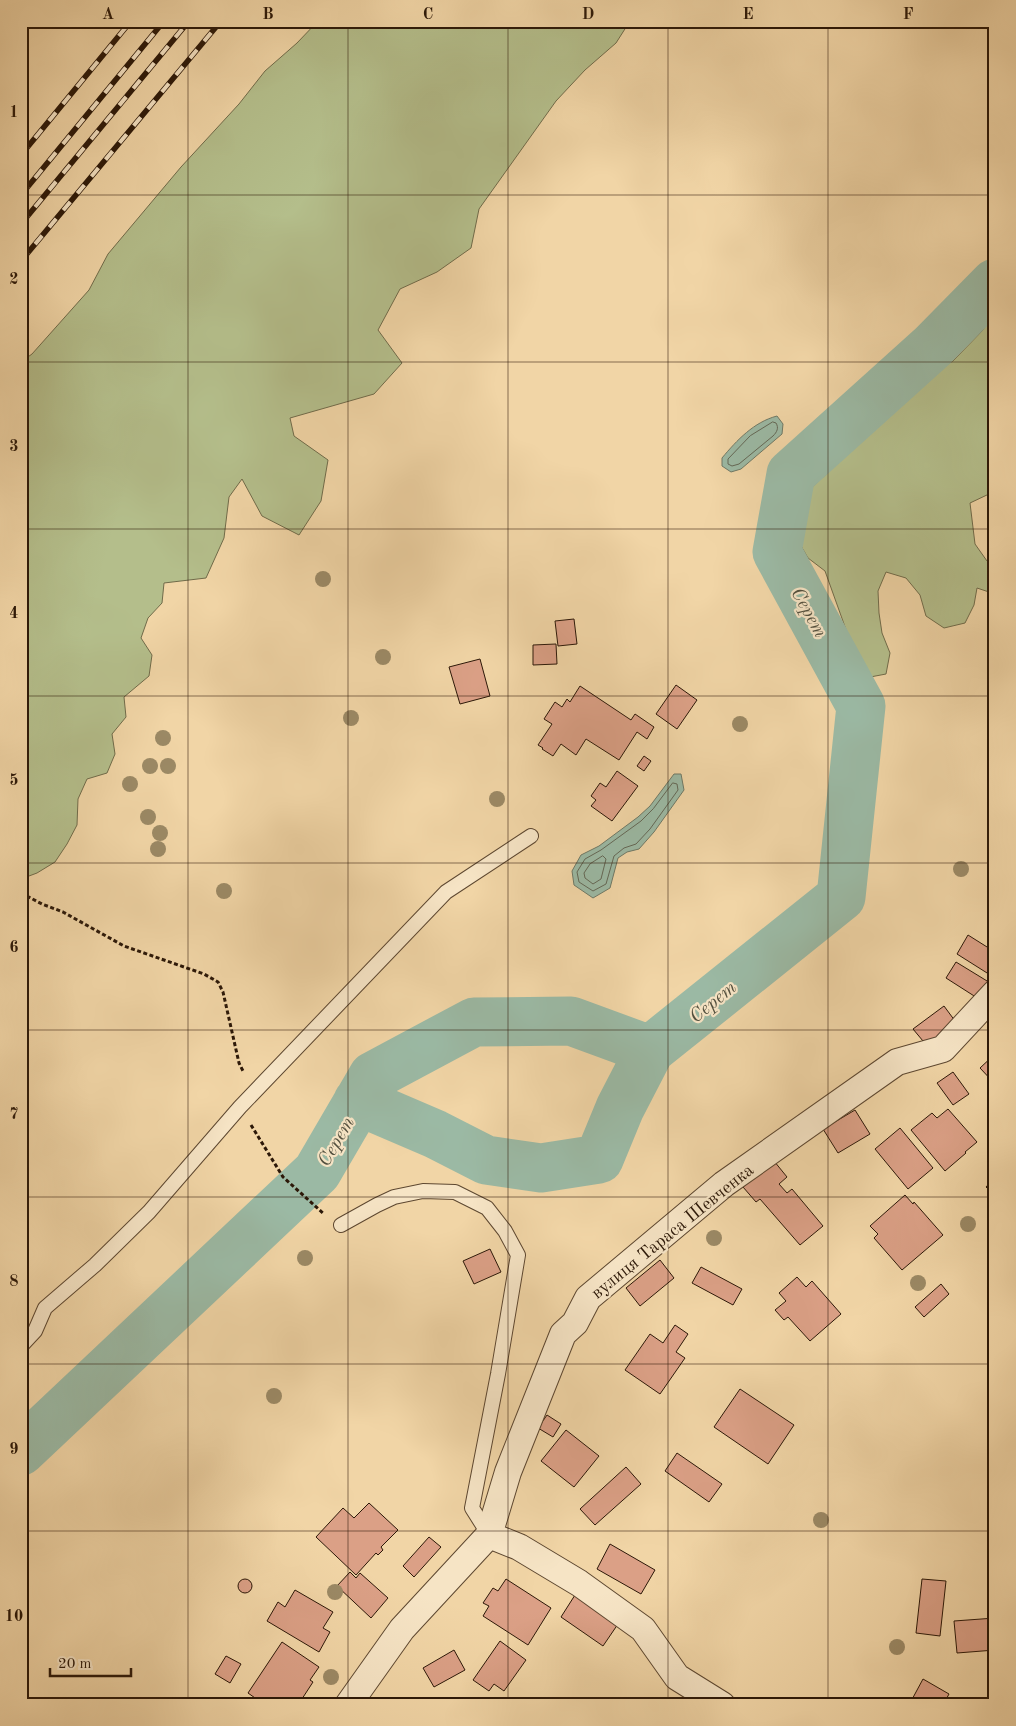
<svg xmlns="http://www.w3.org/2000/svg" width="1016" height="1726" font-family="'Old Standard TT',serif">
<rect width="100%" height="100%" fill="#f1d5a6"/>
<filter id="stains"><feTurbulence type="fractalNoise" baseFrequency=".004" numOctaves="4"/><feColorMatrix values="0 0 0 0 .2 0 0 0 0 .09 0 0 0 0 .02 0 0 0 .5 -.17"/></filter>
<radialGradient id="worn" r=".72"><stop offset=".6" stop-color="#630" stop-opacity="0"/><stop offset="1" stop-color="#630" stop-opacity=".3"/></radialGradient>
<path fill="#b4be8b" stroke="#706b4a" d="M 318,21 L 630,21 L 616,43 L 585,70 L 556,101 L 479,209 L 471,248 L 437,272 L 400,289 L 378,330 L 402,363 L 374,394 L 290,418 L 294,436 L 328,460 L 321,501 L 299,535 L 262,516 L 242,479 L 229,497 L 224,538 L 206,578 L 164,583 L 162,603 L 148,618 L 141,638 L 152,655 L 149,676 L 124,697 L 126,717 L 112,734 L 115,754 L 107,773 L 87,779 L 78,799 L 77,825 L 67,844 L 55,862 L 37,873 L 21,879 L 21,362 L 32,354 L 89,290 L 108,254 L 181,167 L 239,104 L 265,71 L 297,43 Z
M 995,312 L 995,500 L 989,494 L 970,503 L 975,544 L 987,561 L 995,569 L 995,594 L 977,588 L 974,605 L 965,623 L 944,628 L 926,616 L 920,595 L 906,578 L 886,572 L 878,591 L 879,613 L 882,633 L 890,653 L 886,674 L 865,678 L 849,638 L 825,571 L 808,558 L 797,539 L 791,517 L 801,497 L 833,468 L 849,429 L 876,398 L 916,381 L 953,361 L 982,331 Z"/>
<path fill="#9bb9a4" stroke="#6f7966" d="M 777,416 L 783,424 L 782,434 L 741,469 L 731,472 L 722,466 L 722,458 C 737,440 754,422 777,416 Z
M 674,774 L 681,774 L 684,790 L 654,832 L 639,849 L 627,852 L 618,858 L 610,888 L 593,898 L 574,885 L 572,871 L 581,855 L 599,846 L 638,817 L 650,806 Z"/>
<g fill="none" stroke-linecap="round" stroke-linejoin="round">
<path stroke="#646856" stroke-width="1" d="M 773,422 L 776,423 C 779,428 777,432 773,436 L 739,464 L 732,466 L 728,464 L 728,459 L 750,436 Z
M 673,783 L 677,784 L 678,790 L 650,829 L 636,844 L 624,848 L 614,856 L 606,884 L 593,891 L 579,882 L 577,872 L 585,859 L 601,850 L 641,821 L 653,809 Z
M 603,856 L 606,859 L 601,879 L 593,884 L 585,878 L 584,873 L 590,864 Z"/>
<path stroke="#9bb9a4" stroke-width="49" d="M 358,1101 L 435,1134 L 486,1160 L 541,1168 L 599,1159 L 620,1108 L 650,1050
M 21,1451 L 317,1172 L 373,1076 L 474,1022 L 571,1021 L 650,1050 L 841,897 L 861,706 L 777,552 L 791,474 L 933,346 L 995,283"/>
</g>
<path fill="#dba086" stroke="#2c1808" d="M 574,619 L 577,644 L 558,646 L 555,621 Z
M 556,644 L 557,664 L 533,665 L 533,645 Z
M 480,659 L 490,696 L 460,704 L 449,667 Z
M 676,685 L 697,700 L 677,729 L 656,714 Z
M 580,686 L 631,720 L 635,714 L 654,727 L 647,739 L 637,732 L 619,760 L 586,739 L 576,755 L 561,744 L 553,756 L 542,749 L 543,748 L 538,745 L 552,724 L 544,719 L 555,702 L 562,707 L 567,699 L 570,702 Z
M 644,756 L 651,761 L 644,771 L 637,766 Z
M 617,771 L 638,786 L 612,821 L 591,806 L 596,800 L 591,796 L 600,783 L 606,787 Z
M 968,935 L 995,952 L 995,978 L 957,954 Z
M 956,962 L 992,984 L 982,1001 L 946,978 Z
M 944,1006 L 958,1025 L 928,1047 L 913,1029 Z
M 995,1054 L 995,1084 L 980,1068 Z
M 953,1072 L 969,1094 L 953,1105 L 937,1083 Z
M 948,1109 L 977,1142 L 965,1152 L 966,1153 L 945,1171 L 911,1130 L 932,1113 L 937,1118 Z
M 855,1110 L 870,1134 L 838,1153 L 823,1129 Z
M 900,1128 L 933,1168 L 908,1189 L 875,1149 Z
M 774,1161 L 787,1177 L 779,1184 L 787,1193 L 792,1189 L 823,1226 L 800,1245 L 760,1199 L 756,1202 L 743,1187 Z
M 995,1177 L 995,1196 L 986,1187 Z
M 905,1195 L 913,1204 L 914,1202 L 943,1235 L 902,1270 L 874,1238 L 878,1234 L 870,1226 Z
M 490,1249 L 501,1272 L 474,1284 L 463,1261 Z
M 660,1260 L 674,1278 L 640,1306 L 626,1288 Z
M 701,1267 L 742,1289 L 733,1305 L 692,1283 Z
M 797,1277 L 806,1287 L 812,1281 L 841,1314 L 810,1341 L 788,1317 L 784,1320 L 775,1310 L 786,1301 L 779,1293 Z
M 941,1284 L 949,1294 L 924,1317 L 915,1307 Z
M 675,1325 L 688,1334 L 676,1352 L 685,1358 L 660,1394 L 625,1370 L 650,1334 L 663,1343 Z
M 740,1389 L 794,1425 L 768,1464 L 714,1427 Z
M 547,1415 L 561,1424 L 553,1437 L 538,1428 Z
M 566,1430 L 599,1456 L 574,1487 L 541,1461 Z
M 677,1453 L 722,1484 L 709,1502 L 665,1471 Z
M 626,1467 L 641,1484 L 595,1525 L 580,1509 Z
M 369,1503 L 398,1530 L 381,1547 L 383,1550 L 378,1555 L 376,1553 L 356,1575 L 316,1537 L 343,1508 L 354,1518 Z
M 429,1537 L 441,1547 L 414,1577 L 403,1566 Z
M 610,1544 L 655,1570 L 641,1594 L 597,1569 Z
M 350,1572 L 356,1578 L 360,1573 L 388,1598 L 371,1618 L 337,1586 Z
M238 1586a7 7 0 1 1 14 0a7 7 0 1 1-14 0Z
M 506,1579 L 551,1608 L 528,1645 L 483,1616 L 489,1606 L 483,1603 L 493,1588 L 498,1591 Z
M 922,1579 L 946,1581 L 940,1636 L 916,1633 Z
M 295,1590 L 333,1612 L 323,1628 L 330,1632 L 319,1652 L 267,1621 L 278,1602 L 285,1607 Z
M 575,1595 L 618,1624 L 603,1646 L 561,1617 Z
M 995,1618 L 995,1650 L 957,1653 L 954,1621 Z
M 500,1641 L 526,1660 L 504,1691 L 494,1684 L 489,1691 L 473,1680 Z
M 282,1642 L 319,1667 L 310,1680 L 313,1682 L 298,1705 L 265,1705 L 248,1693 Z
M 454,1650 L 465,1670 L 434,1687 L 423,1668 Z
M 226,1656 L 241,1664 L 230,1683 L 215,1674 Z
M 923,1679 L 949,1694 L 943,1705 L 909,1705 Z
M 475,1698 L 477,1705 L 455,1705 Z
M 641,1698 L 661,1705 L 638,1705 Z"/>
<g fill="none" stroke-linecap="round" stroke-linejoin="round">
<defs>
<path id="service" d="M 341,1225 L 377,1205 L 394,1197 L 423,1191 L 455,1192 L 487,1208 L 505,1231 L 518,1255 L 498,1374 L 472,1508 L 489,1535
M 21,1346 L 35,1331 L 45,1308 L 95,1265 L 149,1212 L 240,1107 L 446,892 L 531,836"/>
<path id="minor" d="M 489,1535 L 519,1547 L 579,1583 L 643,1629 L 677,1677 L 722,1705
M 348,1705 L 402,1629 L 489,1535 L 508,1472 L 563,1334 L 575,1323 L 588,1298 L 724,1184 L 897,1062 L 943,1049 L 995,993"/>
</defs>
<use href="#service" stroke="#5d4730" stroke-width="16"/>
<use href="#minor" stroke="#5d4730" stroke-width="28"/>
<path stroke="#2c1808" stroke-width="3" stroke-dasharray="4 2.5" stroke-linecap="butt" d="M 21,893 L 42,904 L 63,912 L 124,946 L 204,974 L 218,982 L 223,992 L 239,1063 L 244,1073
M 251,1125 L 283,1177 L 324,1214"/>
<use href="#service" stroke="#f6e4c5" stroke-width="14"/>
<use href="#minor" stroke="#f6e4c5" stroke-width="26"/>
<defs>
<path id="rail" d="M 21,155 L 131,21
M 21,195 L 164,21
M 21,224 L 189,21
M 21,261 L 221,21"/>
</defs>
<use href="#rail" stroke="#2c1808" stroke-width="5.5"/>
<use href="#rail" stroke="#f6e4c5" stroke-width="4" stroke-dasharray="11" stroke-linecap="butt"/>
</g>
<g fill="#9b8965">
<circle cx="323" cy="579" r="8"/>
<circle cx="383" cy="657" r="8"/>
<circle cx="351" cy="718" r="8"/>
<circle cx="740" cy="724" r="8"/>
<circle cx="163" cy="738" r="8"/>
<circle cx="150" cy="766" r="8"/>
<circle cx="168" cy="766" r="8"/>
<circle cx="130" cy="784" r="8"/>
<circle cx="497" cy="799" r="8"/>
<circle cx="148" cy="817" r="8"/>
<circle cx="160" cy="833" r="8"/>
<circle cx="158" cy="849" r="8"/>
<circle cx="961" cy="869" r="8"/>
<circle cx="224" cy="891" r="8"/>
<circle cx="968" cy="1224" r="8"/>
<circle cx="714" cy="1238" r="8"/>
<circle cx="305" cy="1258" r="8"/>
<circle cx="918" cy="1283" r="8"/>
<circle cx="274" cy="1396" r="8"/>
<circle cx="821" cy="1520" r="8"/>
<circle cx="335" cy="1592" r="8"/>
<circle cx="897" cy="1647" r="8"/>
<circle cx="331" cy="1677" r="8"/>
</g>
<path fill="none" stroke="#2c1808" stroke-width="1" stroke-opacity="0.55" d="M 188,21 L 188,1705M 348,21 L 348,1705M 508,21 L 508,1705M 668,21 L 668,1705M 828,21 L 828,1705M 21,195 L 995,195M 21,362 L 995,362M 21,529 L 995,529M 21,696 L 995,696M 21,863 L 995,863M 21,1030 L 995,1030M 21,1197 L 995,1197M 21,1364 L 995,1364M 21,1531 L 995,1531"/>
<g text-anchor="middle" stroke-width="4.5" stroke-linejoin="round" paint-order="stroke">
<g font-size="18" fill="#2c1808" stroke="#f6e4c5">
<text transform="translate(672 1231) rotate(-39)" y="6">вулиця Тараса Шевченка</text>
</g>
<g font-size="19" font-style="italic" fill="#53503f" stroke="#f6e4c5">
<text transform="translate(810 612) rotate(61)" y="7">Серет</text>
<text transform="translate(712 1001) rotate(-39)" y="7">Серет</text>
<text transform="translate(335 1141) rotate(-60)" y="7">Серет</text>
</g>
</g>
<rect width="1016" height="1726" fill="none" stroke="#f1d5a6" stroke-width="55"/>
<path d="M50 1668v8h81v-8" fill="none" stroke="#2c1808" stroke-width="2.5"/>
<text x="58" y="1668" font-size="15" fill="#2c1808" stroke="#f6e4c5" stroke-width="4" paint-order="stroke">20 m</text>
<rect x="28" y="28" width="960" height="1670" fill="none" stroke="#2c1808" stroke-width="2"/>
<g font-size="16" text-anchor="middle" font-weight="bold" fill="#2c1808">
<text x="108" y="19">A</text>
<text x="268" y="19">B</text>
<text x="428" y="19">C</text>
<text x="588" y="19">D</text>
<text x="748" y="19">E</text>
<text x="908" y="19">F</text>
<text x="14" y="117">1</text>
<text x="14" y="284">2</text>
<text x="14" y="451">3</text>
<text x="14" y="618">4</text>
<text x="14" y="785">5</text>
<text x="14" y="952">6</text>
<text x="14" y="1119">7</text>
<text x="14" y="1286">8</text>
<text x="14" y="1454">9</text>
<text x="14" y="1621">10</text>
</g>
<rect width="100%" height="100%" filter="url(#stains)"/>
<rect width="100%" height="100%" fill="url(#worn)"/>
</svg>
